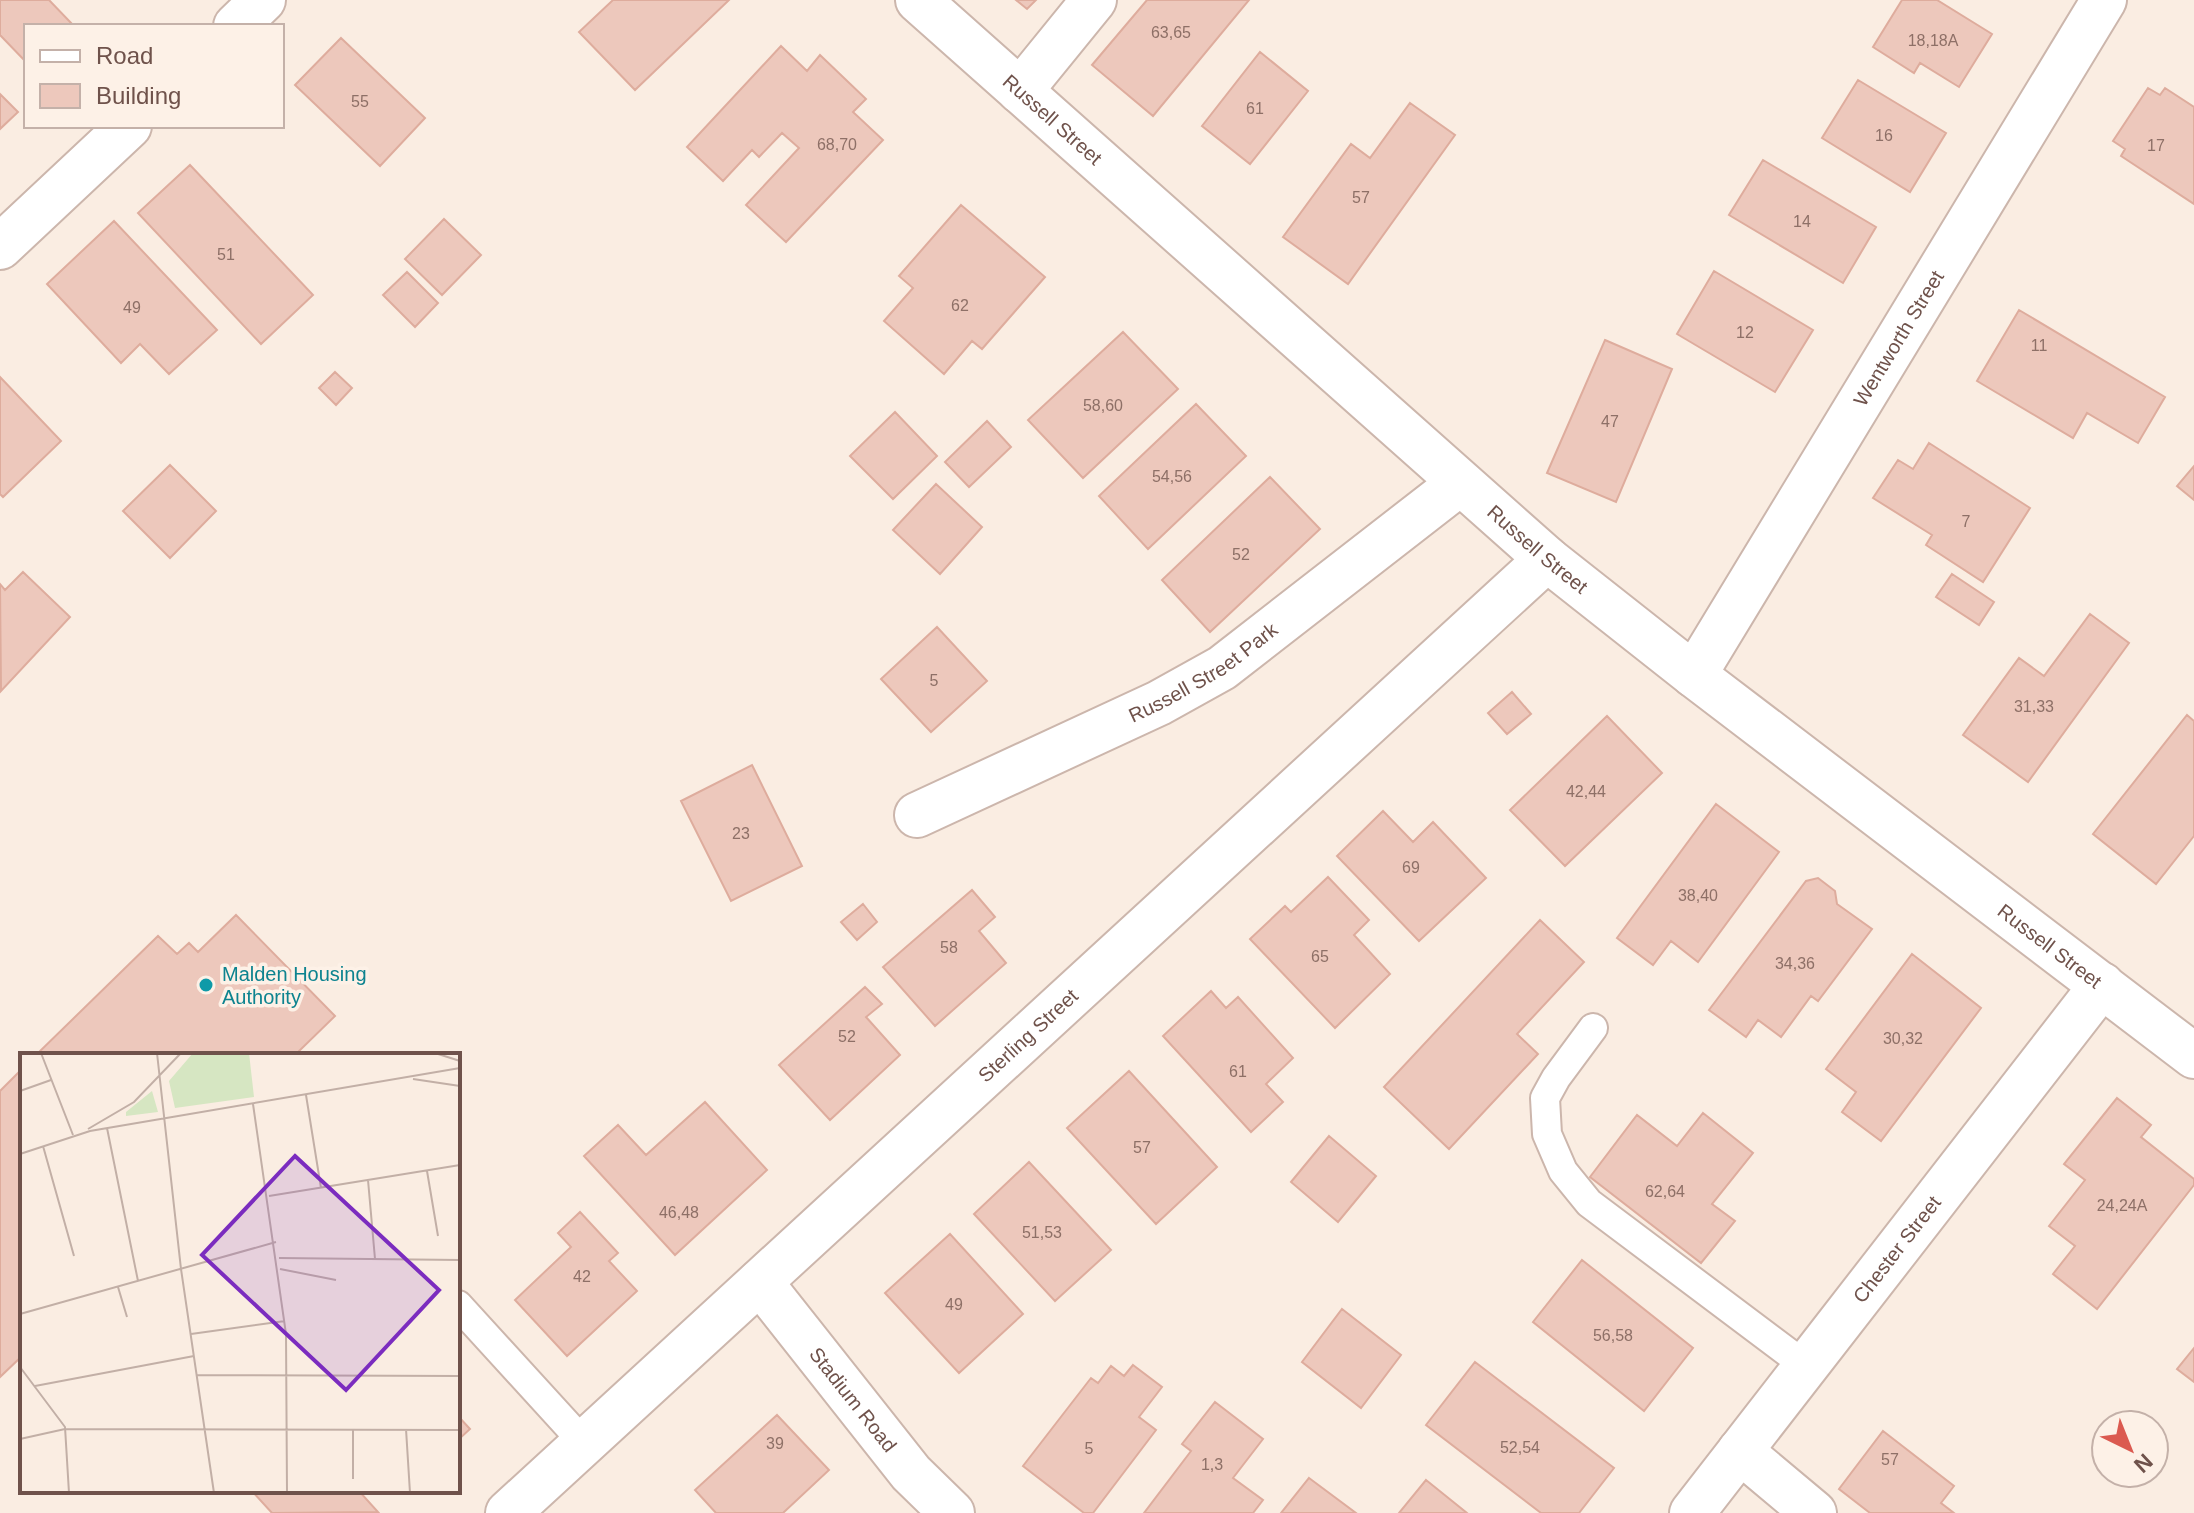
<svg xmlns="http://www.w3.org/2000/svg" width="2194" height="1513" font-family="Arial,sans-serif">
<rect width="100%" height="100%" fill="#faede2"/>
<path fill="#edc8bc" stroke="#deac9d" stroke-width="2" d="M 0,0 L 49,0 L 74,26 L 26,26 L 26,62 L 0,35 Z
M 613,0 L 729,0 L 635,90 L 579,32 Z
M 1016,0 L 1036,0 L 1027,9 Z
M 1147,0 L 1249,0 L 1153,116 L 1092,65 Z
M 1902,0 L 1937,0 L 1992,34 L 1959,87 L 1920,63 L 1914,73 L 1873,47 Z
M 341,38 L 425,118 L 380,166 L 295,85 Z
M 781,46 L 807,71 L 820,55 L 866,99 L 853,112 L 883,140 L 786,242 L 746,205 L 799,148 L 782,133 L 759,157 L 752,150 L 723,181 L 687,147 Z
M 1260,52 L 1308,91 L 1250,164 L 1202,126 Z
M 1858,80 L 1946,133 L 1910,192 L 1822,138 Z
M 2148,88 L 2160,95 L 2165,88 L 2194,107 L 2194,204 L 2121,156 L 2125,149 L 2113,141 Z
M 0,94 L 18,112 L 0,129 Z
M 1410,103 L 1455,135 L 1348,284 L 1283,237 L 1351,144 L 1370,158 Z
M 1763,160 L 1876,227 L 1843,283 L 1729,215 Z
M 190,165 L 313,295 L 261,344 L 138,213 Z
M 961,205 L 1045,277 L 982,349 L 972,341 L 944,374 L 884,321 L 913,288 L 899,276 Z
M 444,219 L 481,255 L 442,295 L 405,259 Z
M 114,221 L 217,330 L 169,374 L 140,344 L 121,363 L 47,284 Z
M 1714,271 L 1813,330 L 1775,392 L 1677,334 Z
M 407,272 L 438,303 L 415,327 L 383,295 Z
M 2019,310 L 2165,397 L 2138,443 L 2087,413 L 2073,438 L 1977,381 Z
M 1123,332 L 1178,389 L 1083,478 L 1028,420 Z
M 1605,340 L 1672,369 L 1616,502 L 1547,473 Z
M 335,372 L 352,388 L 336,405 L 319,388 Z
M 0,377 L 61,441 L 3,497 L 0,494 Z
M 1196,404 L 1246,456 L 1148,549 L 1099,496 Z
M 895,412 L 937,456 L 893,499 L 850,456 Z
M 987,421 L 1011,447 L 969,487 L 945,462 Z
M 1929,443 L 2030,508 L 1983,582 L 1926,545 L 1932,535 L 1873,498 L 1898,460 L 1913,469 Z
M 170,465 L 216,511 L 170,558 L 123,511 Z
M 2194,466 L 2194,500 L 2177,486 Z
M 1270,477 L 1320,529 L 1210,632 L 1162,580 Z
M 936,484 L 982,527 L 940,574 L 893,530 Z
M 23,572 L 70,617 L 1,691 L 0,584 L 5,590 Z
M 1952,574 L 1994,602 L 1979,625 L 1936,597 Z
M 2090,614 L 2129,643 L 2028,782 L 1963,735 L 2019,658 L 2044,676 Z
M 937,627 L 987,681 L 931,732 L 881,679 Z
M 1512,692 L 1531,714 L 1507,734 L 1488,713 Z
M 2187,715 L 2194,721 L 2194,836 L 2156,884 L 2093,834 Z
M 1607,716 L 1662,773 L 1565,866 L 1510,810 Z
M 752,765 L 802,866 L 731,901 L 681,801 Z
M 1716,804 L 1779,852 L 1698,962 L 1671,941 L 1653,965 L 1617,938 Z
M 1383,811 L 1413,842 L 1433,822 L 1486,878 L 1419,941 L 1337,856 Z
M 1328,877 L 1369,920 L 1354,935 L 1390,974 L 1335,1028 L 1250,939 L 1285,906 L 1291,912 Z
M 1818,878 L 1835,891 L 1837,904 L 1872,929 L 1818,1001 L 1811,996 L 1781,1037 L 1758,1020 L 1746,1037 L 1709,1010 L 1806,881 Z
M 972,890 L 995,917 L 979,931 L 1006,963 L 935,1026 L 883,967 Z
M 863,904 L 877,922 L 857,940 L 841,922 Z
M 236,915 L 335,1016 L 295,1055 L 36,1055 L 158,936 L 177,954 L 189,943 L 198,952 Z
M 1540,920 L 1584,962 L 1517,1034 L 1538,1054 L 1449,1149 L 1384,1087 Z
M 1912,954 L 1981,1008 L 1881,1141 L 1842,1112 L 1856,1092 L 1826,1069 Z
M 865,987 L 882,1004 L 866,1017 L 900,1055 L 830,1120 L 779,1065 Z
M 1211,991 L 1226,1008 L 1238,997 L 1293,1058 L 1266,1084 L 1283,1102 L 1251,1132 L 1163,1036 Z
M 22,1069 L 22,1356 L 0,1377 L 0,1091 Z
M 1129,1071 L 1217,1167 L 1156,1224 L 1067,1128 Z
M 2117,1098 L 2151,1125 L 2141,1137 L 2194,1179 L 2194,1185 L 2097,1309 L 2053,1274 L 2075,1246 L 2049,1226 L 2085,1180 L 2064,1164 Z
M 705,1102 L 767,1170 L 675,1255 L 584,1156 L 618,1125 L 646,1155 Z
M 1703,1113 L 1753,1153 L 1712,1204 L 1735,1221 L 1701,1263 L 1590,1177 L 1637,1115 L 1677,1146 Z
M 1329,1136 L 1376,1176 L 1338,1222 L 1291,1182 Z
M 1029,1162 L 1111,1250 L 1055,1301 L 974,1214 Z
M 580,1212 L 618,1253 L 609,1261 L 637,1291 L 567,1356 L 515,1300 L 571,1247 L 558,1233 Z
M 950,1234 L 1023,1314 L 959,1373 L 885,1293 Z
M 1582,1260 L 1693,1348 L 1644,1411 L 1533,1322 Z
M 1342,1309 L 1401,1355 L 1361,1408 L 1302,1362 Z
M 2194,1348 L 2194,1382 L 2177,1369 Z
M 1475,1362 L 1614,1468 L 1579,1513 L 1541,1513 L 1426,1425 Z
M 1133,1365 L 1162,1387 L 1139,1417 L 1156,1430 L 1093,1513 L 1084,1513 L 1023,1466 L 1091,1378 L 1098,1383 L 1111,1366 L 1124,1376 Z
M 1215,1402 L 1263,1439 L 1233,1478 L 1263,1500 L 1253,1513 L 1144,1513 L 1191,1451 L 1182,1444 Z
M 777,1415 L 829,1470 L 783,1513 L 716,1513 L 695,1490 Z
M 458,1416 L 470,1429 L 458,1440 Z
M 1883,1431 L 1954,1486 L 1941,1503 L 1954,1513 L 1870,1513 L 1839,1489 Z
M 1309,1478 L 1356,1513 L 1281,1513 Z
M 1426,1480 L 1467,1513 L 1399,1513 Z
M 252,1491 L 359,1491 L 378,1512 L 272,1513 Z"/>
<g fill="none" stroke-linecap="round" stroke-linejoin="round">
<defs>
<path id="lane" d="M 1593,1028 L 1556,1078 L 1545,1098 L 1547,1134 L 1563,1171 L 1589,1203 L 1806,1366
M 458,1305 L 584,1443"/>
<g id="street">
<path id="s1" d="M 918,0 L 1547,559 L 1694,675 L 2194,1056"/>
<path d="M 236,26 L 263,0"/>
<path d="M 1020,91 L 1094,0"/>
<path d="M 0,247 L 129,126"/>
<path id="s2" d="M 1694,675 L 2104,0"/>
<path id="s3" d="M 917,815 L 1159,703 L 1222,668 L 1460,483"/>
<path id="s4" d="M 760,1282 L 911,1473 L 952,1513"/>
<path d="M 1740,1451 L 1814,1513"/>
<path id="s5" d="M 508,1513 L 1547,559"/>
<path id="s6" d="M 1692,1513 L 2102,985"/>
</g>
</defs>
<use href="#lane" stroke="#ccb6ac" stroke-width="32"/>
<use href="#street" stroke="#ccb6ac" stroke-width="48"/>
<use href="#lane" stroke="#fff" stroke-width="28"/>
<use href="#street" stroke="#fff" stroke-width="44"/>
</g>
<circle fill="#0f9aa8" stroke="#fdf1e7" stroke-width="3" cx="206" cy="985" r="8"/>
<g text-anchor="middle" stroke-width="7" stroke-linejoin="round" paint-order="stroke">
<g font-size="16" fill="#8e7067">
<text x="1171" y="38">63,65</text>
<text x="1933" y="46">18,18A</text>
<text x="360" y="107">55</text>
<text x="1255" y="114">61</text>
<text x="1884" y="141">16</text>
<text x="837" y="150">68,70</text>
<text x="2156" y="151">17</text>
<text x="1361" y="203">57</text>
<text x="1802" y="227">14</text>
<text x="226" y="260">51</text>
<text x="960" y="311">62</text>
<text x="132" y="313">49</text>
<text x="1745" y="338">12</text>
<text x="2039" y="351">11</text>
<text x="1103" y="411">58,60</text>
<text x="1610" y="427">47</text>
<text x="1172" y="482">54,56</text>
<text x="1966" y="527">7</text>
<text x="1241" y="560">52</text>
<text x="934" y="686">5</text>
<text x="2034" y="712">31,33</text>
<text x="1586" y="797">42,44</text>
<text x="741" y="839">23</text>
<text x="1411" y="873">69</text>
<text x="1698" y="901">38,40</text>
<text x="949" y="953">58</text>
<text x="1320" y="962">65</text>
<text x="1795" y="969">34,36</text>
<text x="847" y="1042">52</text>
<text x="1903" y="1044">30,32</text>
<text x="1238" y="1077">61</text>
<text x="1142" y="1153">57</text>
<text x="1665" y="1197">62,64</text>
<text x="2122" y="1211">24,24A</text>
<text x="679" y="1218">46,48</text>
<text x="1042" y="1238">51,53</text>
<text x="582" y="1282">42</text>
<text x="954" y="1310">49</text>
<text x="1613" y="1341">56,58</text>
<text x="775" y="1449">39</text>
<text x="1520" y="1453">52,54</text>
<text x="1089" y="1454">5</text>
<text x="1890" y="1465">57</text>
<text x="1212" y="1470">1,3</text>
</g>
<g font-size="20" fill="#6f524b" stroke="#fdf1e7">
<text dy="7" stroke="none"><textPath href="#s1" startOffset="180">Russell Street</textPath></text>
<text dy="7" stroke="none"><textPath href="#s2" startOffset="394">Wentworth Street</textPath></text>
<text dy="7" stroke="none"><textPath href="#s1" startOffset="828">Russell Street</textPath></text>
<text dy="7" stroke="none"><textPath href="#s3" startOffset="320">Russell Street Park</textPath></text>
<text dy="7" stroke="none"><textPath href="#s1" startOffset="1476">Russell Street</textPath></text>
<text dy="7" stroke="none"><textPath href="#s5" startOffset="706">Sterling Street</textPath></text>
<text dy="7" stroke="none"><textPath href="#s6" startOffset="334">Chester Street</textPath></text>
<text dy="7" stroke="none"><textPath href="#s4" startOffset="150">Stadium Road</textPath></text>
</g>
<g font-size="20" fill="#0d838f" stroke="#fdf1e7" text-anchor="start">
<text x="222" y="981">Malden Housing<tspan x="222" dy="23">Authority</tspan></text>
</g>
</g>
<g transform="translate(20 1053)">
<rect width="440" height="440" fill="#faede2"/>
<path d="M 173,0 L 229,0 L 234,44 L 155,55 L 149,28 ZM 132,38 L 138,59 L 106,63 L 106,59 Z" fill="#d6e6c2"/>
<path fill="none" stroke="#c2afa6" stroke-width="2" d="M 21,0 L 53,82M 137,0 L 161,216 L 194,440M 415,0 L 440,8M 393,26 L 440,33M 0,38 L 31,27M 286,42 L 301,135M 233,51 L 266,281 L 267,440M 87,75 L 118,228M 68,76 L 114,49 L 161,0M 23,93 L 54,203M 0,101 L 70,78 L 440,15M 407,118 L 418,183M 348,127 L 355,206M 249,143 L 440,112M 259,205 L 440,207M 260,216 L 316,227M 98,234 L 107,264M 0,261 L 256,189M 171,281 L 265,268M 0,314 L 45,374 L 49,440M 177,322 L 440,323M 15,333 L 174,303M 333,376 L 333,426M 386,376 L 390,440M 0,386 L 45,376 L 440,377"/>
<path fill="#7b2cbf" fill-opacity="0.15" stroke="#7b2cbf" stroke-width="4" d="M 275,103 L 419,237 L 326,337 L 182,202 Z"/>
<rect width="440" height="440" fill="none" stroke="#6f524b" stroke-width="4"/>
</g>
<rect x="24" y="24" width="260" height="104" fill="#fdf1e7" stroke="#c4b1a9" stroke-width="2"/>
<rect x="40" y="50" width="40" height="12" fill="#ffffff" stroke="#c4b1a9" stroke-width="2"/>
<text x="96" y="64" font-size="24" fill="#6f524b">Road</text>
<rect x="40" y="84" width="40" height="24" fill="#edc8bc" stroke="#c4b1a9" stroke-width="2"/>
<text x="96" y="104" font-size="24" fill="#6f524b">Building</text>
<g transform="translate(2130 1449) rotate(137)"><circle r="38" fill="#fdf1e7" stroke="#c4b1a9" stroke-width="2"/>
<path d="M0-6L14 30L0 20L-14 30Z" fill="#db5a50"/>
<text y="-12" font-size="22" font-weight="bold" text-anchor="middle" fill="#6f524b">N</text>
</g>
</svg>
